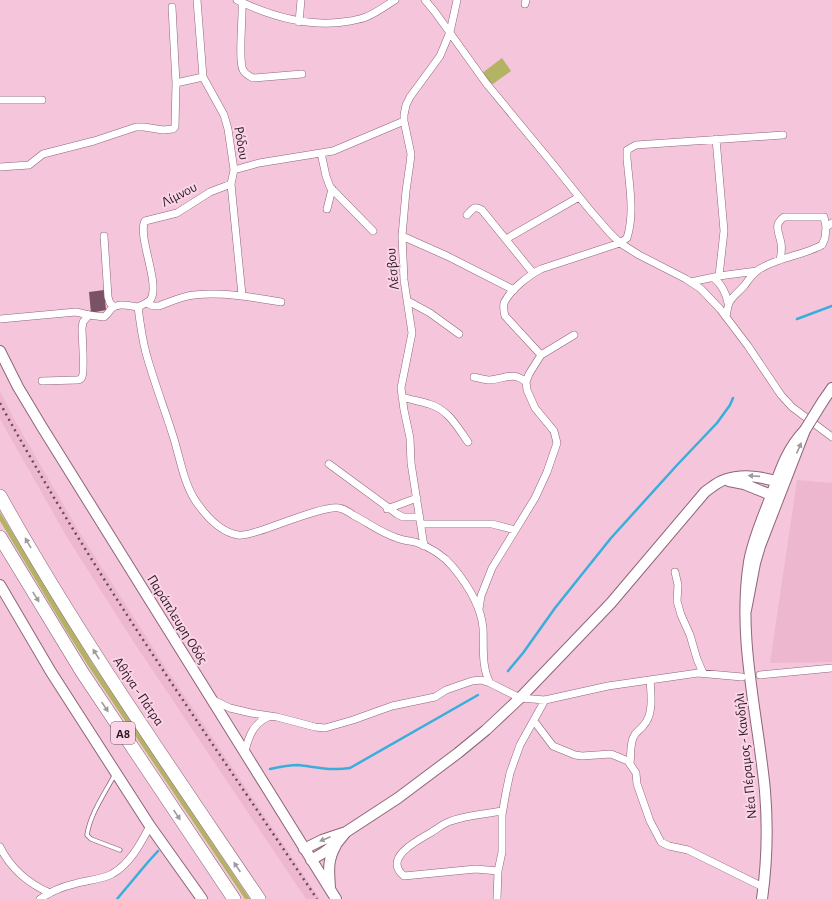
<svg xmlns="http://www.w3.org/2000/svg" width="832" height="899" font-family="'Alegreya Sans',sans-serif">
<rect width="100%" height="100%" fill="#f4c5db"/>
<path fill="#edb7d0" d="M 0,391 L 15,421 L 78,530 L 164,665 L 320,899 L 306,899 L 133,641 L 68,539 L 0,419 Z
M 797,480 L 832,483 L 832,662 L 770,663 Z"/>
<path fill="#b3b364" d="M 502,58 L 511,71 L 490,86 L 481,74 Z
M 0,512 L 93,664 L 250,899 L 245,899 L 89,667 L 67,632 L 0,521 Z"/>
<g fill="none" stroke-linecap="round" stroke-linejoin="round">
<path stroke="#3aaedb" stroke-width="2.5" d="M 797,319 L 832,306
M 508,671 L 523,653 L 555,608 L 611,538 L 678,464 L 717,423 L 730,405 L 733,398
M 270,769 C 279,767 289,765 298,765 C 316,767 332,771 350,768 L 478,695
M 117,899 L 148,862 L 158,851"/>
</g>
<path fill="#795265" d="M 104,290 L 106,310 L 91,313 L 89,292 Z"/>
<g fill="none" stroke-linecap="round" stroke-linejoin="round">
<defs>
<path id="lane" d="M 115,774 C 105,793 90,814 87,835 L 91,839 L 120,850"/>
<path id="street" d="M 197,0 L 203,77 L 224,115 L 228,129 L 234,170 L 231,184 L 242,295
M 237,0 C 272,17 311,28 350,21 C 355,20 361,19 366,17 C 376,13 385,6 395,0
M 425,0 L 435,12 L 486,83 L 552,163 L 589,209 L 609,232 L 620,243 L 639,255 L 686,279 L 701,289 L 720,309 L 748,346 L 781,395 L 792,407 L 832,437
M 242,3 C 243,17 238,60 243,70 C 245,74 249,76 253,78 L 302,74
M 525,4 L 526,0
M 299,22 L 301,0
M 176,83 L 203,77
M 0,100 L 42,100
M 716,139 L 724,231 L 719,276
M 321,153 L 326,176 L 330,187 L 373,231
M 0,167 L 29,165 L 43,154 L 94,141 L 136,127 L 144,127 L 163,130 L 173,129 L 175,127 L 176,83 L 172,7
M 234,170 L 259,163 L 333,151 L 404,121
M 327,209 L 332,189
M 467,215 C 473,209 474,205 482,210 L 533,273
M 104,236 L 108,297 L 110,303 L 114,307
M 402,236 L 447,256 L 514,290
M 506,239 L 579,197
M 780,260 C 781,255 782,248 781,243 C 779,232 773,225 784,217 L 824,217 L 826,227
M 714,278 C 722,285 726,292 728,303
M 691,282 L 719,276 L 757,271
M 408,301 L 430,313 L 459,334
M 147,303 L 153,306 L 159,306 C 170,302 182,296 194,295 C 223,292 252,297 281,302
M 138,307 C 140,323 142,338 146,353 C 154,382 165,410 174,439 C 180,459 184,483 195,500 C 205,515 220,532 238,535 C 245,536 252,533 259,531 C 276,526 325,505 339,508 C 344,509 349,512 353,515 C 367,522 381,533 397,538 C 402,540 409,541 415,542 C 430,547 443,555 453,567 C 467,584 481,606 483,628 C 484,646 481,666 490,683
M 138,307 C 142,305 148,303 151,299 C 160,283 137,235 145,221 L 177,213 L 210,192 L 231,184
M 726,317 C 729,297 731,300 744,286 C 748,281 752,274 758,270 C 778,257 802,256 822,245 L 825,238 L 826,227 L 832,223
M 0,319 L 76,312 L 89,315 L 104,317 C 108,314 109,312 111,309 C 118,302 130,306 138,307
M 574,335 L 541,355 L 505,316 C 504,312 503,308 504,303 C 510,290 529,275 541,269 L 620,243 L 627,238 C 635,213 629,184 627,158 L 627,150 L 636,145 L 783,135
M 474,377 C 479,378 485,380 490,380 C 504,379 513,371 526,382
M 42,381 L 77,380 C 79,380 81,379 82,377 C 85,373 82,336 82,328 L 83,322 L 89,315
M 402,397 C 411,400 420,401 429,404 C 448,409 458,428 468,442
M 329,464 L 397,514 L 403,517 L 420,517
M 387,509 L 417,498
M 421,524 L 492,524 L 515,530
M 424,546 L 411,463 L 410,438 L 404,410 L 401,388 L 412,333 L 404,280 L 402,236 L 406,191 L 410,163 L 411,154 L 404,121 L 404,115 L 406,105 L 410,97 L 440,56 L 450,32 L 457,0
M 675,572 L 678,585 L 677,601 L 681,615 L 690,635 L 697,659 L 703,673
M 479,609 L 481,596 L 492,568 L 535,498 L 547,472 L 557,443 L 554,431 L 535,408 L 527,390 L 526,382 L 529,374 L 541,355
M 760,675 L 832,668
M 213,700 L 230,708 L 251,713 L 277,717 L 315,727 L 325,728 L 353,720 L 392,706 L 435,697 L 446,690 L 472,681 L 481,680 L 490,683 L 520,698 L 545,700 L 608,686 L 698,673 L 742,677
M 534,721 L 553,746 L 575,755 L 582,756 L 611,754 L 628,761 L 636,773 L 637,784 L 650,821 L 661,842 L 669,846 L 688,850 L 763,887
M 245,751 C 249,736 253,724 268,717
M 630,764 C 631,756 630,746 633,738 C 635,732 639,731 643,726 C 654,715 651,694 650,680
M 0,847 C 11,869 27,883 50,893
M 498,871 L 476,869 L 404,876 C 382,858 418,840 432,832 C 438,828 444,823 451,821 C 466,815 486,814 502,811
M 40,899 C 50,892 61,887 74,884 C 87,880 100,880 112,874 C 130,864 141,843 150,826
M 497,899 L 498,871 L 502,852 L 502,815 L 506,792 L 510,773 L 520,745 L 545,700"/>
<path id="secondary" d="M 0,351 L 18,387 L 42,427 L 336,899
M 823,401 L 832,388
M 729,481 L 744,484 L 776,497
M 0,585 L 51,672 L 150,826 L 202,899
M 746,610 L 755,563 L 760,546 L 805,430 C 786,450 780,471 771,496 C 763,517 753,539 749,562 C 737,638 758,715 765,791 C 768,827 767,863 762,899
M 304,849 L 322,840 L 346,832
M 311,860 L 323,853 L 338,842 L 346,832 L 398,798 L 458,753 L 486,730 L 520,698 L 611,603 L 705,492 C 711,488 717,482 724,480 C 744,473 763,477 782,483
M 330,888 C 329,871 327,861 336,845"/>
<path id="highway" d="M 0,496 C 78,636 170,767 259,899
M 0,537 L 82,672 L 234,899"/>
</defs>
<use href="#lane" stroke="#8f6579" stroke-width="5"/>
<use href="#street" stroke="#8f6579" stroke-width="8"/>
<use href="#secondary" stroke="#8f6579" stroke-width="12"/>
<use href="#highway" stroke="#8f6579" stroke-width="14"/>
<use href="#lane" stroke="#fff" stroke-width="3.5"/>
<use href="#street" stroke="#fff" stroke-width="7"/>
<use href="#secondary" stroke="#fff" stroke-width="10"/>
<use href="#highway" stroke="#fff" stroke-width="13"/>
<path stroke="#674d5a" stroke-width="2.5" stroke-dasharray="2 4" stroke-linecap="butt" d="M 0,403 C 94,576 208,736 317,899"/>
<defs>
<path id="secondary-bridge" d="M 805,430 L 823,401"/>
</defs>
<use href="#secondary-bridge" stroke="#8f6579" stroke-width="12" stroke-linecap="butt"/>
<use href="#secondary-bridge" stroke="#fff" stroke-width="10"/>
</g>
<defs><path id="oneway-solid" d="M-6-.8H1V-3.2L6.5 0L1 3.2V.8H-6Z"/></defs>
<g fill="#9f989c">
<use href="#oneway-solid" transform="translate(799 448) rotate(-66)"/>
<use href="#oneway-solid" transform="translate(754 476) rotate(-176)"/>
<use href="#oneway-solid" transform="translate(28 543) rotate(-120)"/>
<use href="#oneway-solid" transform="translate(36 597) rotate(58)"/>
<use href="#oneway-solid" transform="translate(96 654) rotate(-122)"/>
<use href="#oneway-solid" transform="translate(105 707) rotate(56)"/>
<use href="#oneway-solid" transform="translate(177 815) rotate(56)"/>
<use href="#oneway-solid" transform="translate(325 839) rotate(157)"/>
<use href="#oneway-solid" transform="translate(237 867) rotate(-124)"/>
</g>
<g text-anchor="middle" stroke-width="4" stroke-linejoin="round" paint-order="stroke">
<rect fill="#fbd5e7" stroke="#69515d" stroke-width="1" x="111" y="722" width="24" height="22" rx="3"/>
<g font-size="13" font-weight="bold" fill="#2a1922">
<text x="123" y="738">Α8</text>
</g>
<g font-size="14" fill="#2a1922" stroke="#fbd5e7">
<text transform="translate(242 143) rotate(80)" y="5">Ρόδου</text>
<text transform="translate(179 194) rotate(-27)" y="5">Λίμνου</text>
<text transform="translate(392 269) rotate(-95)" y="5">Λέσβου</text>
<text transform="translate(178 619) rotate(58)" y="5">Παράπλευρη Οδός</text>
<text transform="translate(139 691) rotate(56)" y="5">Αθήνα - Πάτρα</text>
<text transform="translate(745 756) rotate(-96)" y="5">Νέα Πέραμος - Κανδήλι</text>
</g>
</g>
</svg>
